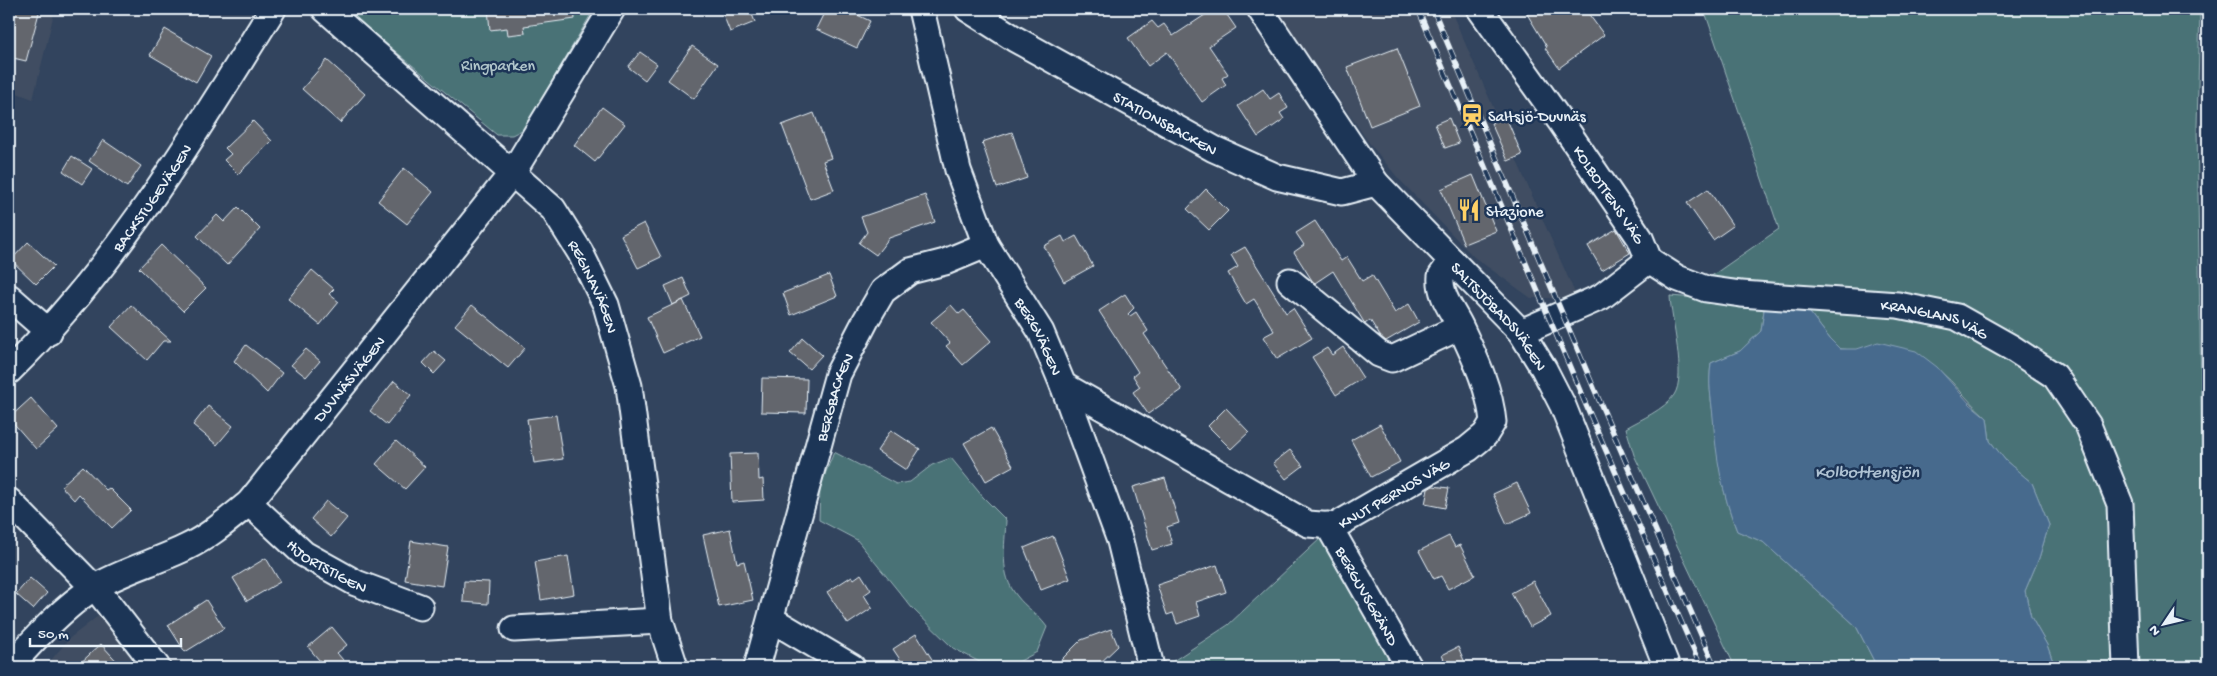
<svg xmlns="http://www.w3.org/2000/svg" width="2217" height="676" font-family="'Gochi Hand',sans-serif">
<rect width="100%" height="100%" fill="#32445e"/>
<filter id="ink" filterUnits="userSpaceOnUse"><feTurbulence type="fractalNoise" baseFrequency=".02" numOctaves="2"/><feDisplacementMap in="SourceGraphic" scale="10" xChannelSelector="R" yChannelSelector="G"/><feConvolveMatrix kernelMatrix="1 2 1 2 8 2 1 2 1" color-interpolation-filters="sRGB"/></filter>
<g filter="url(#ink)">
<path fill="#414e62" d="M 9,9 L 55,9 L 33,99 L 9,90 Z
M 1276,9 L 1450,9 L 1577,298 L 1531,298 L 1474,257 L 1398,178 L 1370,144 Z
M 102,613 L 146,667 L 45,667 L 70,638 Z"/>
<path fill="#497276" stroke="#98b2b7" d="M 344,9 L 594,9 L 524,129 L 512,135 L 497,135 Z
M 1704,9 L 2200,9 L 2197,126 L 2205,667 L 2135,667 L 2128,501 L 2066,375 L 1900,296 L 1710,277 L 1779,229 Z
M 1670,296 L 1744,302 L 1764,310 L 1761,331 L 1740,351 L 1711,363 C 1709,381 1710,395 1713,413 C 1718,457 1720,488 1737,531 L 1763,542 L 1856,626 L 1877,667 L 1735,667 L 1634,455 L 1626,428 C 1641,419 1664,410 1674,395 C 1687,376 1671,320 1670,296 Z
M 1804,305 L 1897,311 L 1949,324 L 2051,382 L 2082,428 L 2110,506 L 2114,667 L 2055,667 L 2047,645 L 2031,617 L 2025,591 L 2039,558 L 2049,525 L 2032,483 L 2006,461 L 1990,441 L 1987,418 C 1969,403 1956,384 1938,369 C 1929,361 1855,349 1840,349 L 1830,339 Z
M 834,452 L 896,484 L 910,482 L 932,465 L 951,458 L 983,497 L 1006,520 C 1005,545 999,575 1017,596 C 1026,608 1036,612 1047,627 L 1037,652 L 1009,667 L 989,667 L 953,648 L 912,608 L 857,540 L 819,520 L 820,487 Z
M 1322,537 L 1397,667 L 1164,667 L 1228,625 Z"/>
<path fill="#466b8d" stroke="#87a1b8" d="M 1776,303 L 1804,305 L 1830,339 L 1840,349 L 1857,349 L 1878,342 L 1916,351 L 1937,367 L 1970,404 L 1987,418 L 1990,441 L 2006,461 L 2032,483 L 2049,525 L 2039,558 L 2025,591 L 2031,617 L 2047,645 L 2055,667 L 1877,667 L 1856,626 L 1763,542 L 1737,531 C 1722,494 1716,457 1713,417 C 1711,395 1708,386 1711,363 L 1740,351 L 1761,331 L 1764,310 Z"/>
<path fill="#63666d" stroke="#e8f1f8" d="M 9,9 L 40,9 L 26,61 L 9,57 Z
M 488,9 L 574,9 L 575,19 L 524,26 L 525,33 L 508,35 L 507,28 L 490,30 Z
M 721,9 L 750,9 L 755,22 L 730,32 Z
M 826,9 L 845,9 L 870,21 L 857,48 L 816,29 Z
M 1214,9 L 1223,9 L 1236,28 L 1209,46 L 1228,74 L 1222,78 L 1226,85 L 1202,102 L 1167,52 L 1148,66 L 1128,38 L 1152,21 L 1158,28 L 1164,24 L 1173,36 Z
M 1524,9 L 1585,9 L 1604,35 L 1559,68 L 1545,48 L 1547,47 Z
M 165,29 L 211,56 L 196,82 L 150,55 Z
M 692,46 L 718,64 L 694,99 L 668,80 Z
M 1397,48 L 1420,106 L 1370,126 L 1347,67 Z
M 640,52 L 657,64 L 645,80 L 628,67 Z
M 327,60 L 365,94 L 340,123 L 302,89 Z
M 1263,89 L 1270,99 L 1279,93 L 1288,108 L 1280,113 L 1284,119 L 1258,137 L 1238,106 Z
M 602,107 L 625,124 L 595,162 L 574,145 Z
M 814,113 L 831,158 L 823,161 L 834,190 L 810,199 L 782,125 Z
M 1506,117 L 1522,155 L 1508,161 L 1491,123 Z
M 1449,118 L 1459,143 L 1445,148 L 1435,124 Z
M 253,121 L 272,141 L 238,174 L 224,160 L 231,154 L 225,148 Z
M 1012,132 L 1027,178 L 997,188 L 982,142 Z
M 103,140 L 141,166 L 127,187 L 89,161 Z
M 72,156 L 92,169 L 82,184 L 63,171 Z
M 404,168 L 433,192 L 407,224 L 378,201 Z
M 1473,175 L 1496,231 L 1464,244 L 1441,189 Z
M 1206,189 L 1228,211 L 1209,230 L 1187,209 Z
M 1708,189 L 1733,226 L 1713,240 L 1687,203 Z
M 925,195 L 935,222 L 889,238 L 876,255 L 859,243 L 867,232 L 861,217 Z
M 238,207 L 260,229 L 227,265 L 197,236 L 217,215 L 224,222 Z
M 1315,221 L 1341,261 L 1347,257 L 1362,281 L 1372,275 L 1395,313 L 1409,304 L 1419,322 L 1386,341 L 1380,336 L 1370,320 L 1365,324 L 1333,271 L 1315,283 L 1313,282 L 1294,252 L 1304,245 L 1296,233 Z
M 644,223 L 661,257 L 638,268 L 621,235 Z
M 1616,229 L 1630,253 L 1602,270 L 1588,246 Z
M 1062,236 L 1065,242 L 1076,236 L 1093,266 L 1064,282 L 1044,246 Z
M 28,242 L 54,266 L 36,284 L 11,260 Z
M 161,245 L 206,288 L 183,311 L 139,268 Z
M 1245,247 L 1286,313 L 1293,308 L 1312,338 L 1277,359 L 1263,337 L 1274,331 L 1254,299 L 1246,304 L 1228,273 L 1238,267 L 1231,255 Z
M 312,270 L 334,289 L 329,294 L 339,302 L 320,325 L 288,299 Z
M 829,275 L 837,296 L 791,315 L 783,293 Z
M 683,278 L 691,296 L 673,305 L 665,286 Z
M 1125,294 L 1134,308 L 1128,314 L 1130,316 L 1136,312 L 1148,331 L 1144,334 L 1182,390 L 1148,414 L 1133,392 L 1140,387 L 1133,376 L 1138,372 L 1099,311 Z
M 683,300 L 700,336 L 663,353 L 647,317 Z
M 131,305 L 171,341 L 163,341 L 147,360 L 111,327 Z
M 472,305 L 525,348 L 508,368 L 455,325 Z
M 951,305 L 959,314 L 964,310 L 991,341 L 963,365 L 946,346 L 950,343 L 931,322 Z
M 803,338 L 822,355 L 809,369 L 790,353 Z
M 246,345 L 282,373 L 267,393 L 234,361 Z
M 1343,347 L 1363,378 L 1336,395 L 1312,357 L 1327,348 L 1332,355 Z
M 306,349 L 320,361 L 306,377 L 291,365 Z
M 434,351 L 446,361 L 434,374 L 423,363 Z
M 762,378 L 807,379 L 806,413 L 761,412 Z
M 394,381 L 411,395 L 387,425 L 370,411 Z
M 31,398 L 58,429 L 36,449 L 9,418 Z
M 208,406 L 233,426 L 217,445 L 193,425 Z
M 1226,408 L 1249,432 L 1231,449 L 1208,426 Z
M 556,415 L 563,459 L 534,463 L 527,419 Z
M 1380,424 L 1400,462 L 1371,477 L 1351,440 Z
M 991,428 L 1013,466 L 986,481 L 964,443 Z
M 891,430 L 920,449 L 906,470 L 877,451 Z
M 396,441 L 425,467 L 405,489 L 376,464 Z
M 1290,450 L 1303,466 L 1286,479 L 1273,463 Z
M 758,453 L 759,480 L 763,479 L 764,500 L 732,502 L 730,454 Z
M 83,466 L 106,490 L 109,488 L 131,510 L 112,528 L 79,494 L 74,500 L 61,486 Z
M 1165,478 L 1179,523 L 1167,527 L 1172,544 L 1152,550 L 1133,487 Z
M 1517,483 L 1531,513 L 1507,524 L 1493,494 Z
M 1433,486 L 1449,488 L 1445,508 L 1425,504 L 1428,489 Z
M 326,501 L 347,518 L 331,537 L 311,519 Z
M 730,529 L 737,563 L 744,561 L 753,600 L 719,607 L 703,535 Z
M 1053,536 L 1070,579 L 1041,590 L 1024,548 Z
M 1449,536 L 1455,547 L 1460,545 L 1475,575 L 1448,589 L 1441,576 L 1434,579 L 1419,551 Z
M 411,541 L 448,547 L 442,586 L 405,580 Z
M 568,556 L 574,594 L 541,600 L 535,562 Z
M 266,558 L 280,582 L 247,601 L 233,578 Z
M 1217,565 L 1226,592 L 1196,602 L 1200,616 L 1177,624 L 1173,613 L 1167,615 L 1157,585 Z
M 861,574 L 871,590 L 864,595 L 872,608 L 848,624 L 827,592 L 852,576 L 854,579 Z
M 30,578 L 47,593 L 33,609 L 16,594 Z
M 464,581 L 489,582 L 488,604 L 463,602 Z
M 1533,581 L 1551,616 L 1530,627 L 1511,593 Z
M 206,600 L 224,628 L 185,652 L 168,625 Z
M 332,627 L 347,645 L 337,653 L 349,667 L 325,667 L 308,647 Z
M 1111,629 L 1118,646 L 1096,667 L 1054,667 L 1081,640 Z
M 916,634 L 937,667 L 905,667 L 893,649 Z
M 101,644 L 122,667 L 76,667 Z
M 1458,647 L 1467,667 L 1447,667 L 1442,655 Z"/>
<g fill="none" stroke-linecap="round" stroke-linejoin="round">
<defs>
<g id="minor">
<path id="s1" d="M 325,9 L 553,209 L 580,252 L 606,305 L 629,386 L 660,621 L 675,667"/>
<path id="s2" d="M 921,9 L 958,170 L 986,245 L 1041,332 L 1063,385 L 1120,541 L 1151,667"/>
<path id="s3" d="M 968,9 L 1015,39 L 1214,149 L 1277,177 L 1342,192 L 1376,183"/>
<path id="s4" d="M 1260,9 L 1376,183 L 1521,332 L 1544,369 L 1563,406 L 1667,667"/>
<path id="s5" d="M 1480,9 L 1561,122 L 1640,238 L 1649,260"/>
<path d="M 1290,281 L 1379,354 L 1392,359 L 1460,327"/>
<path d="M 9,297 L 49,332"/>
<path id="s6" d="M 1521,332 L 1601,297 L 1649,260 L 1677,278 L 1706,289 L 1741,294 L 1898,305 L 1957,317 L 2012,348 L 2055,376 L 2088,425 L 2120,504 L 2126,667"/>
<path id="s7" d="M 9,371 C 116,267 194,135 273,9"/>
<path id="s8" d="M 1063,385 L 1308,524 L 1335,526 L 1468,449 L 1485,435 L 1493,422 C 1490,388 1474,356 1460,326 C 1452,310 1439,295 1441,276 L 1452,261"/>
<path d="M 9,501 L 102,596 L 157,667"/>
<path id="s9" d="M 249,503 L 304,554 L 356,583 L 420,607"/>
<path id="s10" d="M 1328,525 L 1409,667"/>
<path d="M 771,619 L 852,667"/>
<path d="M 514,629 L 660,621"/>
<path id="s11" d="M 9,667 C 34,640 61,609 92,589 C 121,571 157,562 187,547 C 210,536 229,519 249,503 L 513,172 L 612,9"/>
<path id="s12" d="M 757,667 L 838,374 L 866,320 L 883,291 L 910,271 L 945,262 L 986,245"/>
</g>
</defs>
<use href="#minor" stroke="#e8f1f8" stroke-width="29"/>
<use href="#minor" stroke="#1d3557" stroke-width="25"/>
<defs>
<path id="rail" d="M 1418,9 L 1586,405 L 1701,667
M 1433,9 L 1599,400 L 1715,667"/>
</defs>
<use href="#rail" stroke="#e8f1f8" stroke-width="5.5"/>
<use href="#rail" stroke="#1d3557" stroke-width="4" stroke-dasharray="11" stroke-linecap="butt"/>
</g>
</g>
<defs>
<symbol id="station-bare" viewBox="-9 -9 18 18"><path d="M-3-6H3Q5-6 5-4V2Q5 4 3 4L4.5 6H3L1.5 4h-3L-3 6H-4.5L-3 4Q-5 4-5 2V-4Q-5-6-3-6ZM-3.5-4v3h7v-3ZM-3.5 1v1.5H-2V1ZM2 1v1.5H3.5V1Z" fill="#ffd166" stroke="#1d3557" stroke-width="2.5" paint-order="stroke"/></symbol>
<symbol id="restaurant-bare" viewBox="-9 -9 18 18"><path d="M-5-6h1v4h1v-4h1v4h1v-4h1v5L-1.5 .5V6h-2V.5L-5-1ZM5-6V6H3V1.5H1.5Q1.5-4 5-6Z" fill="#ffd166" stroke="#1d3557" stroke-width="2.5" paint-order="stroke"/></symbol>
</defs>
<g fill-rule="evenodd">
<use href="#station-bare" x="1456" y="99" width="32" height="32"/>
<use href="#restaurant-bare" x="1453" y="194" width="32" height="32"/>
</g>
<g text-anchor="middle" stroke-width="5" stroke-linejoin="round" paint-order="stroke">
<g font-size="16" fill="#b0c5ca" stroke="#1d3557">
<text x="498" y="70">Ringparken</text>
</g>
<g font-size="16" fill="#e8f1f8" stroke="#1d3557" text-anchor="start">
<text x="1488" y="121">Saltsjö-Duvnäs</text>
<text x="1486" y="216">Stazione</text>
</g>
<g font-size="16" fill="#e8f1f8" stroke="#1d3557">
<text dy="6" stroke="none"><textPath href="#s3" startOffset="228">STATIONSBACKEN</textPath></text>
<text dy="6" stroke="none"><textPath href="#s5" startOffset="226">KOLBOTTENS VÄG</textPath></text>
<text dy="6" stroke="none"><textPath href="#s7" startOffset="225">BACKSTUGEVÄGEN</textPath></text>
<text dy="6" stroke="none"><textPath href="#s1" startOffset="391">REGINAVÄGEN</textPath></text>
<text dy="6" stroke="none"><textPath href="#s4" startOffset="391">SALTSJÖBADSVÄGEN</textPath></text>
<text dy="6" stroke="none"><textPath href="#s6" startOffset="444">KRANGLANS VÄG</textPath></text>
<text dy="6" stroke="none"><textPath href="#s2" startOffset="351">BERGVÄGEN</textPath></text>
<text dy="6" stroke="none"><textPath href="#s11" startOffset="454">DUVNÄSVÄGEN</textPath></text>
<text dy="6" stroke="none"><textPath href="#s12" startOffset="281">BERGBACKEN</textPath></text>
<text dy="6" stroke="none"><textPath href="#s8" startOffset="376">KNUT PERNOS VÄG</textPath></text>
<text dy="6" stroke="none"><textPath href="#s9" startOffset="101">HJORTSTIGEN</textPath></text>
<text dy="6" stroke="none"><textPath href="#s10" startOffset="81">BERGUVSGRÄND</textPath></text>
</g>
<g font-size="18" font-style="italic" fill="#afc2d3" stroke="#1d3557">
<text x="1867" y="477">Kolbottensjön</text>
</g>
</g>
<rect width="2217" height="676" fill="none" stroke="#1d3557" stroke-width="30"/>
<rect x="15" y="15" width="2187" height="646" fill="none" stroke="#e8f1f8" stroke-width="2" filter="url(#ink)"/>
<g transform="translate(2164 624) rotate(235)" stroke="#1d3557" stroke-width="4" paint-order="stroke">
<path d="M0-4L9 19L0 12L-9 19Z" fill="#e8f1f8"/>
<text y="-8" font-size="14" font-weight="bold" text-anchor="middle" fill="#e8f1f8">N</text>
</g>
<path d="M30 638v8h151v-8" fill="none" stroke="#e8f1f8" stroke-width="2.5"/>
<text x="38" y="638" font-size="15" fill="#e8f1f8" stroke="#1d3557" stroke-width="4" paint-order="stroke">50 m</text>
</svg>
